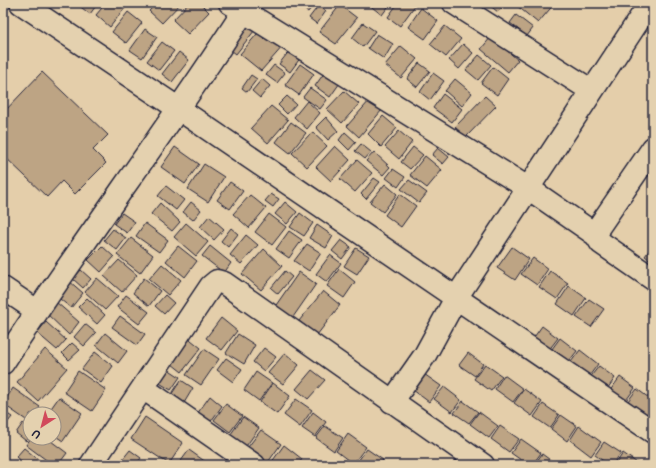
<svg xmlns="http://www.w3.org/2000/svg" width="656" height="468" font-family="'Balsamiq Sans',sans-serif">
<rect width="100%" height="100%" fill="#e4ceaa"/>
<filter id="ink" filterUnits="userSpaceOnUse"><feTurbulence type="fractalNoise" baseFrequency=".025" numOctaves="2"/><feDisplacementMap in="SourceGraphic" scale="8" xChannelSelector="R" yChannelSelector="G"/><feConvolveMatrix kernelMatrix="1 2 1 2 8 2 1 2 1" color-interpolation-filters="sRGB"/></filter>
<g filter="url(#ink)">
<path fill="#bda484" stroke="#22223b" d="M 80,3 L 98,3 L 90,14 L 78,5 Z
M 106,3 L 129,3 L 110,27 L 96,15 Z
M 157,3 L 181,3 L 162,23 L 149,11 Z
M 189,3 L 200,3 L 209,12 L 188,34 L 173,20 Z
M 297,3 L 315,3 L 308,12 Z
M 369,3 L 391,3 L 382,15 L 368,4 Z
M 398,3 L 416,4 L 400,26 L 388,17 Z
M 491,3 L 506,3 L 498,12 L 489,5 Z
M 518,3 L 555,3 L 538,23 L 516,5 Z
M 319,5 L 326,11 L 317,24 L 309,18 Z
M 340,5 L 357,18 L 336,44 L 319,32 Z
M 421,8 L 438,21 L 425,39 L 408,27 Z
M 128,12 L 142,23 L 126,43 L 112,32 Z
M 252,13 L 262,21 L 236,54 L 226,46 Z
M 516,15 L 533,28 L 527,36 L 510,23 Z
M 363,23 L 375,31 L 363,47 L 352,38 Z
M 445,26 L 461,39 L 446,57 L 430,44 Z
M 263,27 L 284,45 L 261,71 L 240,54 Z
M 145,29 L 157,37 L 142,58 L 130,50 Z
M 377,34 L 393,44 L 384,59 L 368,48 Z
M 491,37 L 518,60 L 508,72 L 481,49 Z
M 162,42 L 174,51 L 159,70 L 147,61 Z
M 463,44 L 473,53 L 459,69 L 449,60 Z
M 294,45 L 304,53 L 290,72 L 279,64 Z
M 401,46 L 417,59 L 401,78 L 385,65 Z
M 179,52 L 189,60 L 172,82 L 162,74 Z
M 479,55 L 491,65 L 478,80 L 466,70 Z
M 419,63 L 430,71 L 417,87 L 407,79 Z
M 300,64 L 314,74 L 299,95 L 285,85 Z
M 274,65 L 285,73 L 277,83 L 266,75 Z
M 493,67 L 508,79 L 497,95 L 481,83 Z
M 327,69 L 342,80 L 330,97 L 315,86 Z
M 42,72 L 108,135 L 93,150 L 106,163 L 75,194 L 62,181 L 47,197 L 3,155 L 3,113 Z
M 433,73 L 444,81 L 430,100 L 420,92 Z
M 251,75 L 257,79 L 247,92 L 242,88 Z
M 262,79 L 270,86 L 260,98 L 252,91 Z
M 455,79 L 472,93 L 462,106 L 445,91 Z
M 310,88 L 327,100 L 320,109 L 303,97 Z
M 344,91 L 359,104 L 342,123 L 327,109 Z
M 443,94 L 462,109 L 452,122 L 433,108 Z
M 287,96 L 296,104 L 287,114 L 278,105 Z
M 485,96 L 496,106 L 466,137 L 455,127 Z
M 370,100 L 382,110 L 359,137 L 347,126 Z
M 307,101 L 320,113 L 307,129 L 294,117 Z
M 271,106 L 288,120 L 268,143 L 251,128 Z
M 383,116 L 397,128 L 381,147 L 368,134 Z
M 326,117 L 338,131 L 328,140 L 316,127 Z
M 291,122 L 306,133 L 290,153 L 276,142 Z
M 399,131 L 412,142 L 399,159 L 385,147 Z
M 312,132 L 327,146 L 307,167 L 292,153 Z
M 345,132 L 356,142 L 349,150 L 339,140 Z
M 361,144 L 371,152 L 365,159 L 355,151 Z
M 335,146 L 350,160 L 331,181 L 316,167 Z
M 175,147 L 199,164 L 185,184 L 161,167 Z
M 413,147 L 423,155 L 410,169 L 401,162 Z
M 438,148 L 449,157 L 443,164 L 432,155 Z
M 374,152 L 390,167 L 383,175 L 366,161 Z
M 425,156 L 442,170 L 427,188 L 410,175 Z
M 357,160 L 372,173 L 355,192 L 340,179 Z
M 204,164 L 224,177 L 208,202 L 188,189 Z
M 393,169 L 405,177 L 398,187 L 386,178 Z
M 374,178 L 380,182 L 366,199 L 361,194 Z
M 409,180 L 427,193 L 419,203 L 401,189 Z
M 230,182 L 243,191 L 230,209 L 217,200 Z
M 385,184 L 397,194 L 383,212 L 370,202 Z
M 166,186 L 184,200 L 176,210 L 158,196 Z
M 271,194 L 279,199 L 273,207 L 265,201 Z
M 400,194 L 416,206 L 401,227 L 385,215 Z
M 250,195 L 266,208 L 249,228 L 233,214 Z
M 191,202 L 201,210 L 193,220 L 183,212 Z
M 285,202 L 297,212 L 287,224 L 275,214 Z
M 160,203 L 180,222 L 172,231 L 151,214 Z
M 122,213 L 135,222 L 127,233 L 114,224 Z
M 300,213 L 313,223 L 304,236 L 290,227 Z
M 269,214 L 286,227 L 272,245 L 255,232 Z
M 209,216 L 224,229 L 214,240 L 200,227 Z
M 145,223 L 168,240 L 159,252 L 136,236 Z
M 186,223 L 208,242 L 196,256 L 174,237 Z
M 317,225 L 333,236 L 326,248 L 309,238 Z
M 231,228 L 238,234 L 228,247 L 221,241 Z
M 113,229 L 126,238 L 117,250 L 104,240 Z
M 289,231 L 302,240 L 289,258 L 276,249 Z
M 246,235 L 258,245 L 241,264 L 230,255 Z
M 131,238 L 153,255 L 140,273 L 117,255 Z
M 341,240 L 351,247 L 342,259 L 332,251 Z
M 307,244 L 321,253 L 309,271 L 294,261 Z
M 653,245 L 653,262 L 645,256 Z
M 102,246 L 114,257 L 101,272 L 88,260 Z
M 178,246 L 197,261 L 185,277 L 166,261 Z
M 210,246 L 231,263 L 224,273 L 202,256 Z
M 512,247 L 529,259 L 515,280 L 497,268 Z
M 356,248 L 369,256 L 357,274 L 344,266 Z
M 264,249 L 282,266 L 261,290 L 242,274 Z
M 330,255 L 341,263 L 327,282 L 316,274 Z
M 533,258 L 548,269 L 537,285 L 521,274 Z
M 119,260 L 137,275 L 122,292 L 104,276 Z
M 162,264 L 181,280 L 168,295 L 149,279 Z
M 339,269 L 355,282 L 344,298 L 327,286 Z
M 81,270 L 91,279 L 83,288 L 73,279 Z
M 285,271 L 292,277 L 278,294 L 271,288 Z
M 550,271 L 568,283 L 557,299 L 539,287 Z
M 299,272 L 316,284 L 291,320 L 274,308 Z
M 97,278 L 118,296 L 105,310 L 85,292 Z
M 144,278 L 160,291 L 149,306 L 133,293 Z
M 68,280 L 83,293 L 71,308 L 55,295 Z
M 569,286 L 586,298 L 574,316 L 557,304 Z
M 323,291 L 340,305 L 317,335 L 299,321 Z
M 126,295 L 149,312 L 139,324 L 117,307 Z
M 165,295 L 174,303 L 164,314 L 155,306 Z
M 87,298 L 105,315 L 97,324 L 78,307 Z
M 589,299 L 604,309 L 591,327 L 576,317 Z
M 56,302 L 79,322 L 69,335 L 46,313 Z
M 120,316 L 145,334 L 137,345 L 112,327 Z
M 221,318 L 237,331 L 222,350 L 206,338 Z
M 46,322 L 66,340 L 57,350 L 37,333 Z
M 85,324 L 96,333 L 84,346 L 74,337 Z
M 542,326 L 558,338 L 548,351 L 532,340 Z
M 105,333 L 127,351 L 118,363 L 96,345 Z
M 238,334 L 255,345 L 244,364 L 226,353 Z
M 186,336 L 201,348 L 182,372 L 167,360 Z
M 560,338 L 577,351 L 566,365 L 549,353 Z
M 72,343 L 80,350 L 69,360 L 62,353 Z
M 264,348 L 276,357 L 264,371 L 253,362 Z
M 45,349 L 67,368 L 38,401 L 17,382 Z
M 204,349 L 219,359 L 201,385 L 186,375 Z
M 580,350 L 598,364 L 587,379 L 568,366 Z
M 95,352 L 113,366 L 101,383 L 82,369 Z
M 285,353 L 299,365 L 283,384 L 268,373 Z
M 468,353 L 483,364 L 475,376 L 459,365 Z
M 226,358 L 242,369 L 233,382 L 217,370 Z
M 485,364 L 502,376 L 491,391 L 474,379 Z
M 162,365 L 180,377 L 171,390 L 153,379 Z
M 599,366 L 615,378 L 605,392 L 588,380 Z
M 312,370 L 325,380 L 308,399 L 296,389 Z
M 78,371 L 106,390 L 92,411 L 64,392 Z
M 256,372 L 272,383 L 259,401 L 244,390 Z
M 424,374 L 441,386 L 429,402 L 413,390 Z
M 504,375 L 523,389 L 513,402 L 495,389 Z
M 620,377 L 635,388 L 624,403 L 609,392 Z
M 181,380 L 193,388 L 184,403 L 171,395 Z
M 273,383 L 290,396 L 277,414 L 260,402 Z
M 444,387 L 461,400 L 452,412 L 434,399 Z
M 13,388 L 40,407 L 34,414 L 30,414 L 30,420 L 29,422 L 3,404 Z
M 524,389 L 542,402 L 532,416 L 514,403 Z
M 637,389 L 653,401 L 653,409 L 648,416 L 628,401 Z
M 210,396 L 222,406 L 209,424 L 197,414 Z
M 59,397 L 82,413 L 63,441 L 54,435 L 54,414 L 47,414 Z
M 296,399 L 312,410 L 300,427 L 284,415 Z
M 463,401 L 478,412 L 469,423 L 454,413 Z
M 226,404 L 242,416 L 230,432 L 214,420 Z
M 543,404 L 559,415 L 550,428 L 534,417 Z
M 3,411 L 12,417 L 8,422 L 3,418 Z
M 313,412 L 326,422 L 315,437 L 302,428 Z
M 479,412 L 498,426 L 489,438 L 470,424 Z
M 561,415 L 577,426 L 567,441 L 551,429 Z
M 145,417 L 183,443 L 169,464 L 131,439 Z
M 243,417 L 259,428 L 244,449 L 228,438 Z
M 23,423 L 30,429 L 30,436 L 26,441 L 16,433 Z
M 325,426 L 343,438 L 334,451 L 316,438 Z
M 500,426 L 519,439 L 509,452 L 491,439 Z
M 579,426 L 601,442 L 591,456 L 570,440 Z
M 261,430 L 281,444 L 266,465 L 264,465 L 245,451 Z
M 348,434 L 366,447 L 353,464 L 336,451 Z
M 31,438 L 47,438 L 67,453 L 58,465 L 53,465 L 26,445 Z
M 521,439 L 541,453 L 532,465 L 528,465 L 511,453 Z
M 604,442 L 621,453 L 612,465 L 609,465 L 595,455 Z
M 284,445 L 302,459 L 298,465 L 273,465 L 271,463 Z
M 24,448 L 44,464 L 44,465 L 25,465 L 16,457 Z
M 367,449 L 383,460 L 380,465 L 355,465 Z
M 130,450 L 141,458 L 136,465 L 118,465 Z
M 189,450 L 210,465 L 178,465 Z
M 623,453 L 640,465 L 615,465 Z
M 542,454 L 557,465 L 534,465 Z"/>
<g fill="none" stroke-linecap="round" stroke-linejoin="round">
<defs>
<path id="minor" d="M 21,3 L 179,109 L 653,432
M 230,3 L 528,188 L 596,235 L 601,243 L 653,279
M 454,3 L 592,91
M 596,235 L 598,228 L 653,148
M 3,288 L 37,311
M 3,363 C 82,241 171,126 249,3
M 143,388 L 254,465
M 392,402 L 425,355 L 456,298 L 650,3
M 91,465 L 211,286 L 217,281 L 224,283 L 483,465"/>
</defs>
<use href="#minor" stroke="#22223b" stroke-width="25"/>
<use href="#minor" stroke="#e4d1af" stroke-width="22"/>
</g>
</g>
<rect width="656" height="468" fill="none" stroke="#e4d1af" stroke-width="16"/>
<rect x="8" y="8" width="640" height="452" fill="none" stroke="#22223b" stroke-width="1.5" filter="url(#ink)"/>
<g transform="translate(42 426) rotate(216)"><circle r="19" fill="#e4d1af" stroke="#968b81"/>
<path d="M0-3L7 15L0 10L-7 15Z" fill="#d1495b"/>
<text y="-6" font-size="11" font-weight="bold" text-anchor="middle" fill="#22223b">U</text>
</g>
</svg>
